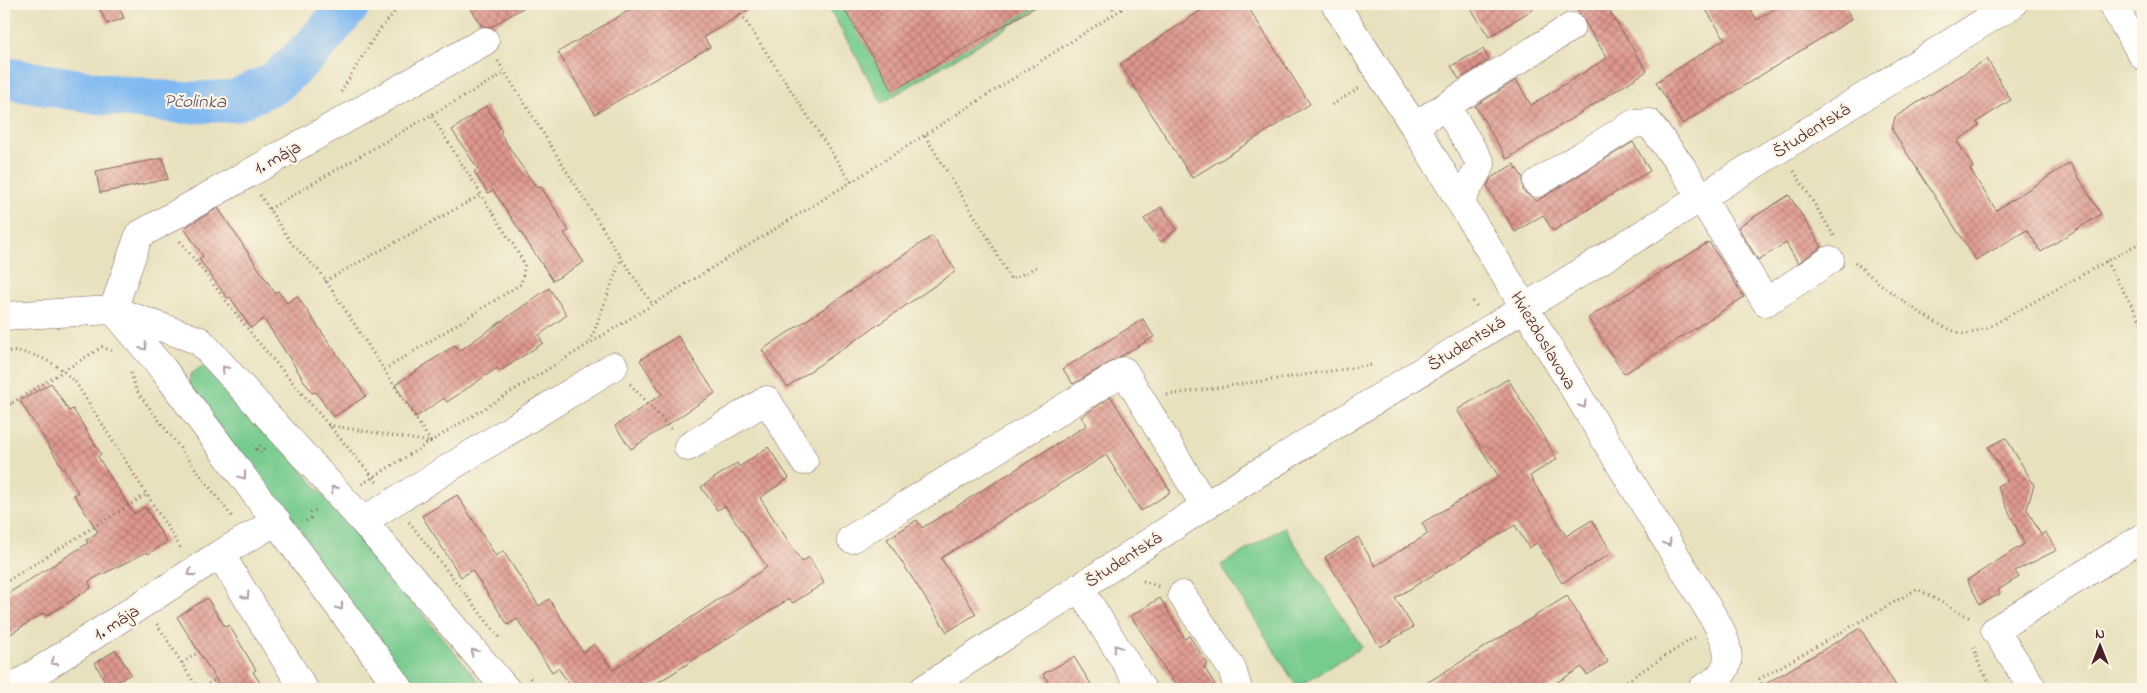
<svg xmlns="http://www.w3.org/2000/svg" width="2147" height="693" font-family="'Indie Flower',sans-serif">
<defs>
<pattern id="building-cross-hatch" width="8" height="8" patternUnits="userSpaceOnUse" patternTransform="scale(1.25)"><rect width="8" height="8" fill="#de978f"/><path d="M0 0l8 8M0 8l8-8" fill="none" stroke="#b67b75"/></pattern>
</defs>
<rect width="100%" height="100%" fill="#fcf5e5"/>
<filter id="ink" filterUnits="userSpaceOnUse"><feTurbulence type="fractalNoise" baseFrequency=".02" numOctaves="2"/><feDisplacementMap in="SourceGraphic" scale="10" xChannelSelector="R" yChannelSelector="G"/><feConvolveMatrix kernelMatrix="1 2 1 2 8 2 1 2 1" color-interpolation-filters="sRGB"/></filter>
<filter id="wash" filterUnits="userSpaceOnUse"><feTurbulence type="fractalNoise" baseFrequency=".0096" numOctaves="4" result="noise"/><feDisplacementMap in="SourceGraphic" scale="20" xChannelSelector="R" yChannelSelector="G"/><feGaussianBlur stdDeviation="1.12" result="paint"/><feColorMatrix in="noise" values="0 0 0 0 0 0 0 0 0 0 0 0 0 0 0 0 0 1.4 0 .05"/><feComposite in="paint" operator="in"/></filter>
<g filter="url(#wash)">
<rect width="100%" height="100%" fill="#e8e1be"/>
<path fill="#76cb8f" stroke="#60755d" d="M 827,4 L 1045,4 L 882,103 Z
M 202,366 L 214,369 L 256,415 L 485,689 L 412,689 L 189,385 L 190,375 Z
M 1284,527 L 1362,647 L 1297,687 L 1221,565 Z"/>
<path fill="#80b9f1" stroke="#656c8e" d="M 334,4 L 356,4 L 326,41 L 294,71 L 260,100 L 229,114 L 175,122 L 129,114 L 103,106 L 4,88 L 4,75 L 173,111 L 227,104 L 281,61 Z"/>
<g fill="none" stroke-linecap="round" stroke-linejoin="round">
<path stroke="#80b9f1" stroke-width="42" d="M 4,78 L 104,94 L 180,103 L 234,101 L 275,83 L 313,48 L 350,4"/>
</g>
<g id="blocks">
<path fill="url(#building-cross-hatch)" d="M 97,4 L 118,4 L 124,18 L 107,24 Z
M 468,4 L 529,4 L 491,27 L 482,26 Z
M 640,4 L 758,4 L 704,37 L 710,47 L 595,114 L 558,52 Z
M 841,4 L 1040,4 L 893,91 Z
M 1211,4 L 1246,4 L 1310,104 L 1192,178 L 1120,64 Z
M 1468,4 L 1541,4 L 1489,37 Z
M 1574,4 L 1605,4 L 1647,71 L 1507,159 L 1475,106 L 1516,80 L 1531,105 L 1607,58 Z
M 1702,4 L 1747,4 L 1757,20 L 1782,4 L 1843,4 L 1852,19 L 1682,124 L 1656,82 L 1725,39 Z
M 1483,49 L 1489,60 L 1459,79 L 1451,66 Z
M 1987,59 L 2011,100 L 1977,122 L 1979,126 L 1957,141 L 1973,167 L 1970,169 L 1996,210 L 2070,163 L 2101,214 L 2041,252 L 2027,230 L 1976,260 L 1892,130 L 1895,117 Z
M 486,106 L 502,131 L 500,133 L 518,161 L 537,188 L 541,187 L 569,231 L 564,233 L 584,262 L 553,281 L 493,190 L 488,193 L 474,172 L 478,169 L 452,130 Z
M 1633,142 L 1650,171 L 1553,231 L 1543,215 L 1515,232 L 1487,186 L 1491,178 L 1514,164 L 1523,178 L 1523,191 L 1537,201 Z
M 163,158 L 168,179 L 100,193 L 96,171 Z
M 1789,195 L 1822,247 L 1798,263 L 1786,243 L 1758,260 L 1738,227 Z
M 1161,207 L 1177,229 L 1161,242 L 1144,219 Z
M 218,208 L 275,293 L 278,291 L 287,303 L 297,296 L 366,396 L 333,417 L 316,392 L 312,393 L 264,319 L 251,328 L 230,297 L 227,298 L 199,259 L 203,256 L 184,228 Z
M 932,236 L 956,271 L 787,387 L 762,350 Z
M 1709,242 L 1744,297 L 1624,374 L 1588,318 Z
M 549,288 L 567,315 L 539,335 L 543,343 L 500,371 L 497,368 L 447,402 L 444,398 L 416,417 L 395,385 L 455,345 L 459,351 Z
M 1143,319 L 1154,337 L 1073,384 L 1063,369 Z
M 678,336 L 715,393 L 631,449 L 615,426 L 662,394 L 640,360 Z
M 1508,379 L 1557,459 L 1530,476 L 1566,536 L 1592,520 L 1612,553 L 1562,583 L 1537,543 L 1529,548 L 1515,525 L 1395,598 L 1413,627 L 1380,647 L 1325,557 L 1358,537 L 1375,566 L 1428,534 L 1422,523 L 1499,477 L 1457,410 Z
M 51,383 L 69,411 L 73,409 L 101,454 L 98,457 L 134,514 L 145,507 L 167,542 L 148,554 L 147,552 L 89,581 L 91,588 L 46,616 L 44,613 L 4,638 L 4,596 L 88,543 L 86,540 L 98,532 L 74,495 L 78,492 L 20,401 Z
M 1111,397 L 1171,492 L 1141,511 L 1106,455 L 941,558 L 976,614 L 947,632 L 887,539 L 917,520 L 922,528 L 1087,425 L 1081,417 Z
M 2006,438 L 2034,485 L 2027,509 L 2041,535 L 2045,532 L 2057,550 L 2015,571 L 2019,577 L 1998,590 L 2000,594 L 1980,604 L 1967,580 L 2024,544 L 1997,486 L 2008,480 L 1988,447 Z
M 768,447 L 789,478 L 760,498 L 802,562 L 809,557 L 824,583 L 793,603 L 789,599 L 648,689 L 573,689 L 558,668 L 552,672 L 517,619 L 508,625 L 472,570 L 461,577 L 422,516 L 457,495 L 496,556 L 503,551 L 539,606 L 549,599 L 583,652 L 594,644 L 613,670 L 767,567 L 725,506 L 717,510 L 701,487 L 737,463 L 739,467 Z
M 1567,596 L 1608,662 L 1587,675 L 1582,667 L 1546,689 L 1417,689 Z
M 207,598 L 225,627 L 229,625 L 256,670 L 253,672 L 264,689 L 222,689 L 199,652 L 177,617 Z
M 1160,598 L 1185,639 L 1189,636 L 1208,664 L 1204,667 L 1218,689 L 1178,689 L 1131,616 Z
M 1860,628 L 1898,689 L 1757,689 Z
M 116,650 L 131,674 L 108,687 L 95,663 Z
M 1074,657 L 1094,689 L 1053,689 L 1043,674 Z"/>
</g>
</g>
<g filter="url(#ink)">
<use href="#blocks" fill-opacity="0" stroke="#81635e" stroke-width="1"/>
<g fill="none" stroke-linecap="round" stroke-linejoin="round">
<defs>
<path id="minor" d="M 1335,4 L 1414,126 L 1718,625 C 1733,654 1733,673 1702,689
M 2112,4 L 2143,56
M 1446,106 L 1571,27
M 1414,126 L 1446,106 L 1481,164 L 1460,202
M 1537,183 L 1633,124 L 1649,123 L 1684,170 L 1766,302 L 1830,260
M 113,310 L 139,235 L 485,41
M 114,311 L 163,369 L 400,689
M 4,316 L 113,310 L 200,341 L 363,521 L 506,689
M 688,447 L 767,400 L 804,461
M 363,521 L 614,366
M 851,539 L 1124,371 L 1205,506
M 220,554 L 304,689
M 1079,587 L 1142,689
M 1182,595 L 1232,669 L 1238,689
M 11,689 L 220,554 L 277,521
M 924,689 L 1205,506 L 2013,4
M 2033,689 L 1995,630 L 2143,537"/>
</defs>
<use href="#minor" stroke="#81635e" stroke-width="29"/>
<path stroke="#81635e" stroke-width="3" stroke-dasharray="1 4" stroke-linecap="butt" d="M 1110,4 L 1115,12
M 741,14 L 851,182
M 498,61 L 621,258 L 653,305
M 341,92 L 374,37 L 401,4
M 1332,105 L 1359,88
M 925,136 L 987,236 L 1011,280 L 1036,267
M 1794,171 L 1834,236
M 260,195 L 292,244 L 321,273 L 431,442
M 269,209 L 431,115
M 180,241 L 254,337 L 377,482
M 2106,261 L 2143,325
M 1855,262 C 1873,280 1940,332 1965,334 C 1971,334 1981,329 1987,328 L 2143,241
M 325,281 L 481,195
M 1473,301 L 1478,308
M 590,342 L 621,259
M 4,351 C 34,351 55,361 76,383 L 182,550
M 384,370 L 521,284 L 525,264 L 431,115 L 505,73
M 131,373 L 136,390 L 233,518
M 630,384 L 671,429
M 4,395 L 10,404 L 4,413
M 1167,395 L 1372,365
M 4,408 L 102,347 L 112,351
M 328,425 L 430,442
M256.5 449a3.5 3.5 0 1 1 7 0a3.5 3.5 0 1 1-7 0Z
M 362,484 L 851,182 L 1130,4
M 310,513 L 318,509
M 306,521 L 313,517
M 409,522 L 499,637
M 1143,581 L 1160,587
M 4,583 L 147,494
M 157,624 L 198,689
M 1974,647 L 1979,665 L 1994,689
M 182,663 L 199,652
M 530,678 L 539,689
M 1759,679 L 1917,589 L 1972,619
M 1761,683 L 1765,689
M 200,689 L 216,679
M 1614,689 L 1695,637"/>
<use href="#minor" stroke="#fff" stroke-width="28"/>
</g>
<defs><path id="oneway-chevron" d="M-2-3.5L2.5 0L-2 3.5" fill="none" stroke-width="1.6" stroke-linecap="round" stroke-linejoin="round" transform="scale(1.25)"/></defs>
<g stroke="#ae9aa0">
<use href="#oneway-chevron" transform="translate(144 347) rotate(50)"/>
<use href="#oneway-chevron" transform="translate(225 369) rotate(-132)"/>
<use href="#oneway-chevron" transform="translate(1583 405) rotate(58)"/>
<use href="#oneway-chevron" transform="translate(243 476) rotate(53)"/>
<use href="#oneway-chevron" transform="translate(334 489) rotate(-132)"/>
<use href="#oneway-chevron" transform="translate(1668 543) rotate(59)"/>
<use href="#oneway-chevron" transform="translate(191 573) rotate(147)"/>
<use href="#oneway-chevron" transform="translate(246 596) rotate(58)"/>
<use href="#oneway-chevron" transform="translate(340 607) rotate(54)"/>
<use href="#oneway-chevron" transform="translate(1117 648) rotate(-122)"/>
<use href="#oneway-chevron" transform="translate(474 652) rotate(-130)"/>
<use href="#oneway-chevron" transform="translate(54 662) rotate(147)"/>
</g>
</g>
<g text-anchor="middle" stroke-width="4.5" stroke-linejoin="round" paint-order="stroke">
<g font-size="18" fill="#4a1f2b" stroke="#fcf5e5">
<text transform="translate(1811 130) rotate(-32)" y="6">Študentská</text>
<text transform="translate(277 157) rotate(-29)" y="6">1. mája</text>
<text transform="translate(1544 340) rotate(59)" y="6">Hviezdoslavova</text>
<text transform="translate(1466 343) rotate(-32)" y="6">Študentská</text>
<text transform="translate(1123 559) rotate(-33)" y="6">Študentská</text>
<text transform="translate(116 622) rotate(-33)" y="6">1. mája</text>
</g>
<g font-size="19" font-style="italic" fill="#5a4d66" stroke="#fcf5e5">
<text transform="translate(195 100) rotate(1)" y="7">Pčolinka</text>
</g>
</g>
<rect width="2147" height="693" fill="none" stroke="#fcf5e5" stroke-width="20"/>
<g transform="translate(2100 646)" stroke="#fcf5e5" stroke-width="4" paint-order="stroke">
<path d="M0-4L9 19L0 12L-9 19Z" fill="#4a1f2b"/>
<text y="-8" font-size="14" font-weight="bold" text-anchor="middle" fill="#4a1f2b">N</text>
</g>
</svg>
